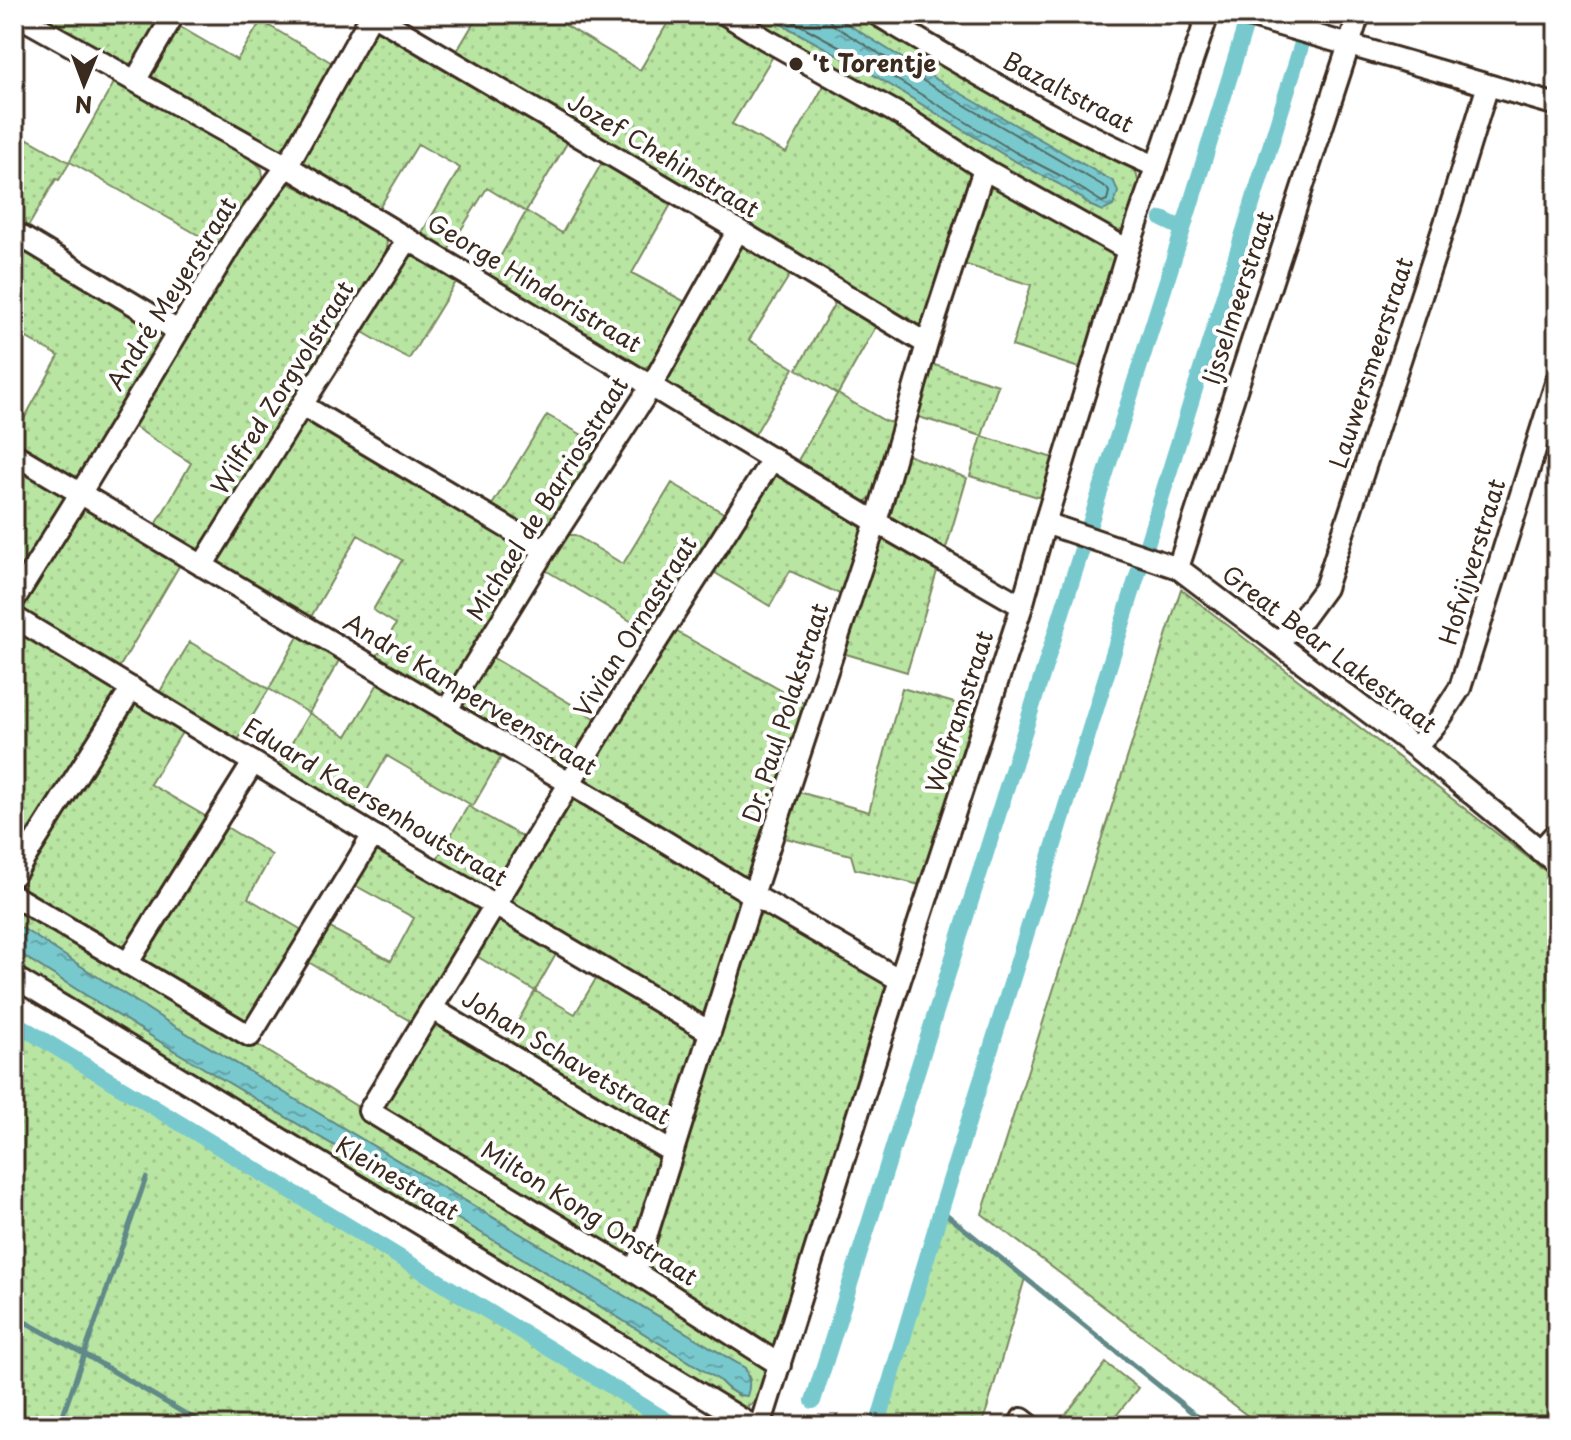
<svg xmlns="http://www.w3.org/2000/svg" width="1571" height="1440" font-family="'Playpen Sans',sans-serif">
<defs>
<pattern id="grass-dots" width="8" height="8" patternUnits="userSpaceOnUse" patternTransform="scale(2)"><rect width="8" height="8" fill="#b9e5a2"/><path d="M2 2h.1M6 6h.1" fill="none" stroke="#a0c58b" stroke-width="1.8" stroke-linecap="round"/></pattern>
<pattern id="water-ripples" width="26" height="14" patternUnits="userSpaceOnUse" patternTransform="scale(2)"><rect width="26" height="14" fill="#78c9ce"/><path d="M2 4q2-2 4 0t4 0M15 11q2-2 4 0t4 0" fill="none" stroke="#64a3a7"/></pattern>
</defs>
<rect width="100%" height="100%" fill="#fff"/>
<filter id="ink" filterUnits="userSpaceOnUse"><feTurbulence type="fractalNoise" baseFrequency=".0125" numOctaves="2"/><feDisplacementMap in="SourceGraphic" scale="16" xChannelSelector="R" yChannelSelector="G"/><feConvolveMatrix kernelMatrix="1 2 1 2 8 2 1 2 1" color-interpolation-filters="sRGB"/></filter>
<g filter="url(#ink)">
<path fill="url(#grass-dots)" stroke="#7a8860" stroke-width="2" d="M 40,14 L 161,14 L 135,60 L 129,64 L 122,65 L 35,23 Z
M 479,14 L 547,14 L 640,70 L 673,14 L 712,14 L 776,51 L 732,124 L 786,153 L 826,82 L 874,107 L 977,175 L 922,328 L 914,331 L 454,56 Z
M 740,14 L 763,14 L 864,69 L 1011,159 L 1059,184 L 1083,199 L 1091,206 L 1103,211 L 929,75 L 831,14 L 865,14 L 1130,167 L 1136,172 L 1139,185 L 1124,228 L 1113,233 Z
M 170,21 L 237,60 L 261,21 L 334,64 L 288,143 L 280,149 L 271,152 L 145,84 Z
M 381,27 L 572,135 L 526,211 L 562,233 L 604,159 L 674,199 L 632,273 L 689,304 L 653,363 L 644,368 L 635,369 L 485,283 L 526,212 L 487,188 L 444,257 L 417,241 L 460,168 L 418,144 L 375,215 L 305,175 L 295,152 L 371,29 Z
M 115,81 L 248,155 L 262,169 L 263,177 L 259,187 L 221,248 L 70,162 L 59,180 L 56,179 L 25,232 L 14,225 L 14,131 L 69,162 Z
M 280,184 L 290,184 L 301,189 L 382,236 L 387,242 L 384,259 L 203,551 L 194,553 L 153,530 L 191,463 L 130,424 Z
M 1000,186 L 1116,255 L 1116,261 L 1082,369 L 1012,346 L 1031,285 L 960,263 L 986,190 Z
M 14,242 L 168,335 L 80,477 L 72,479 L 14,444 L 14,437 L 59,356 L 14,331 Z
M 747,246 L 793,270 L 749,340 L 794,368 L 751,441 L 662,384 L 739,248 Z
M 404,254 L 413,256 L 456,282 L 409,359 L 354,327 Z
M 839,296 L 879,321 L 838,394 L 885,421 L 895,424 L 874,492 C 869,500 866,502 857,504 L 794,467 L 837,394 L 797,369 Z
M 928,363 L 998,385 L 982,436 L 1053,458 L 1041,498 L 970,476 L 982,436 L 912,415 Z
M 547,415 L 600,445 L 550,529 C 532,541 506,519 489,510 Z
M 309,417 L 531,549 L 533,557 L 446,695 L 439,696 L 374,661 L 396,624 L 373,610 L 402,560 L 358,535 L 308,622 L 218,566 L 216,558 L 302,419 Z
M 900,452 L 967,478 L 947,545 L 942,554 L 884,522 Z
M 14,461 L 69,498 L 14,591 Z
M 771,472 L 781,475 L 859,522 L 864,528 L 842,595 L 790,571 L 770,606 L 707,568 Z
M 672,483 L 727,515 L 654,635 L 542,568 L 561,535 L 575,535 L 623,564 Z
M 88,507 L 182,561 L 116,673 L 21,610 L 21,601 L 81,509 Z
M 880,536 L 938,568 L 907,672 L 836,651 Z
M 1181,589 L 1557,880 L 1557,1426 L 1261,1426 L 982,1214 Z
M 670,628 L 805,704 L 756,870 C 750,877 745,878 736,876 L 582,779 Z
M 14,629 L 20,629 L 115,687 L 116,694 L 114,702 L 31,838 L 14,829 Z
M 300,633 L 341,657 L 309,713 L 347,736 L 380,680 L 504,752 L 473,806 L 387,756 L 354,813 L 276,770 L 309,713 L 269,689 L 235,745 L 156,698 L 190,642 L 269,689 Z
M 490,656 L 600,721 L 569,767 L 562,768 L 463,713 L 462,703 Z
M 902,688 L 975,709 L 920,885 L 855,869 L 851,855 L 778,836 L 792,790 L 869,812 Z
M 134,699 L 186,726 L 150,784 L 212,820 L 127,952 L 18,891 L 17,881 Z
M 569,791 L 736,891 L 743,902 L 706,1013 L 698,1015 L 506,904 Z
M 468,806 L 528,840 L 498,889 L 490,891 L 435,862 Z
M 220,823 L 272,855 L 248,898 L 307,933 L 248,1024 L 140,964 L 140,953 Z
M 376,843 L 485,910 L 417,1025 L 303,959 L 323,924 L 391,961 L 414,918 L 349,882 Z
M 14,900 L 248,1039 L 769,1361 C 764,1381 763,1404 740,1409 L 14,970 L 14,950 L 175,1051 L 490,1238 L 719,1380 L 728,1389 L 739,1396 L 750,1380 L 745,1368 L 298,1101 L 163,1019 L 14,923 Z
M 765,914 L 887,983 L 887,996 L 776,1351 L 641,1271 L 755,917 Z
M 500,919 L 558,951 L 535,991 L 575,1014 L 600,972 L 699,1036 L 668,1135 L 660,1137 L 504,1046 L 535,991 L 473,954 L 492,922 Z
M 444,1021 L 661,1150 L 664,1166 L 632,1261 L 389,1119 L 381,1104 L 428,1026 Z
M 14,1022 L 676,1426 L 14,1426 Z
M 941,1210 L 1025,1278 L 982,1426 L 877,1426 Z
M 1106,1363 L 1138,1388 L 1108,1426 L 1057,1426 Z"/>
<path fill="url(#water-ripples)" stroke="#608988" stroke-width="2" d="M 763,14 L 831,14 L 929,75 L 1114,182 L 1118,192 L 1113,206 L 1103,211 L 1091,206 L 1083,199 L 1059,184 L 1011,159 L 864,69 Z
M 14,923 L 163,1019 L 298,1101 L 745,1368 C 749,1379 751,1385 747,1396 C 734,1395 727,1388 719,1380 L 490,1238 L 175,1051 L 14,950 Z"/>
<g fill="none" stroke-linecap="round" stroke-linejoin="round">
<path stroke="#536a64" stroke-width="2" d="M 780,14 L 868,62 L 1015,152 L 1063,177 L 1102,202 L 1107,200 L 1109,192 L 1107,188 L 925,82 L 833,25 L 829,20 L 828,14"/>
<path stroke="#608988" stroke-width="5" d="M 941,1210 L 1209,1426
M 14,1316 L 84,1354 L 206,1426
M 59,1426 L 146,1178"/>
<path stroke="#78c9ce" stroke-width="16" d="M 1162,219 L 1183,229
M 14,1022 L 676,1426
M 813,1401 L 1183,229 L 1249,14
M 877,1426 L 941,1210 L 1311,14"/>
<defs>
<path id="minor" d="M 15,14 L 287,166 L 876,522 L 1022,606
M 372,14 L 738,230 L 927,344
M 725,14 L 765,39 L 904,117 L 984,169 L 1128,250
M 876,14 C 967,68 1058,123 1155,166
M 1242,14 L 1557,105
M 135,81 L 174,14
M 14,232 L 178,331
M 302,405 L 545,550
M 14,454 L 569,783 L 753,895 L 900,980
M 773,458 L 653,647 L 369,1111 L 635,1272 L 780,1365
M 1045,523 L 1178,568 L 1416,748 L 1557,864
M 202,566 L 302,405 L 408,239
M 1178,568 L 1359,14
M 14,600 L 80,494 L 239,231 L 287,166 L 372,14
M 14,617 L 373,835 L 495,905 L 710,1032
M 1278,642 L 1303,618 L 1325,588 L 1450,208 L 1488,85
M 446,711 L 545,550 L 652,385 L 738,230
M 1416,748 L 1439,720 L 1460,688 L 1557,380
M 1540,851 L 1557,832
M 14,875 L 132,688
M 14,896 L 250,1036 L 373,835
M 127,964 L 253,763
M 14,977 L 753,1426
M 433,1009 L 672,1152
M 635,1272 L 753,895 L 876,522 L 927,344 L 984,169
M 1022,1419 L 1031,1426
M 760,1426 L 900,980 L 1022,606 L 1045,523 L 1128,250 L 1208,14"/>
</defs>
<use href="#minor" stroke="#3b2a1e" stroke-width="26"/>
<use href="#minor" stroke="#fff" stroke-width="20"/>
</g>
</g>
<circle fill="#3b2a1e" stroke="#fff" stroke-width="3" cx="796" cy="64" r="8"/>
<g text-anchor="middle" stroke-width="8" stroke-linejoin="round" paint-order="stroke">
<g font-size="24" font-weight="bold" fill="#3b2a1e" stroke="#fff" text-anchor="start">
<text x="812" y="72">'t Torentje</text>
</g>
<g font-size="24" fill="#3b2a1e" stroke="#fff">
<text transform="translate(1068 93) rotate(28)" y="8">Bazaltstraat</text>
<text transform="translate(663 156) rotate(31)" y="8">Jozef Chehinstraat</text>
<text transform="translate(534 284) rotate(31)" y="8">George Hindoristraat</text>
<text transform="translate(172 294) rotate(-58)" y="8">André Meyerstraat</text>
<text transform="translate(1239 298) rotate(-72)" y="8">Ijsselmeerstraat</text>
<text transform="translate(1372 363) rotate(-72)" y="8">Lauwersmeerstraat</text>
<text transform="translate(283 388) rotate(-58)" y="8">Wilfred Zorgvolstraat</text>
<text transform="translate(548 499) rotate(-58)" y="8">Michael de Barriosstraat</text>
<text transform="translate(1473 562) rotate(-73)" y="8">Hofvijverstraat</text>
<text transform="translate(636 627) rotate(-58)" y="8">Vivian Ornastraat</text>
<text transform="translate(1329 650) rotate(37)" y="8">Great Bear Lakestraat</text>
<text transform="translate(470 695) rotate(31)" y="8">André Kamperveenstraat</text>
<text transform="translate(960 712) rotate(-72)" y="8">Wolframstraat</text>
<text transform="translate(786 713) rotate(-72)" y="8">Dr. Paul Polakstraat</text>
<text transform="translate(375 803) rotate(31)" y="8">Eduard Kaersenhoutstraat</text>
<text transform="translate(566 1058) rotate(31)" y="8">Johan Schavetstraat</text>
<text transform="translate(397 1179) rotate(31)" y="8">Kleinestraat</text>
<text transform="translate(589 1214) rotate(32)" y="8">Milton Kong Onstraat</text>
</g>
</g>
<rect width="1571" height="1440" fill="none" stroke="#fff" stroke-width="48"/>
<rect x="24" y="24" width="1523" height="1392" fill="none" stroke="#3b2a1e" stroke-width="3" filter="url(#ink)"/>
<g transform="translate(84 84) rotate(181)" stroke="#ffffff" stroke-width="6" paint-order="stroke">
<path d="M0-6L14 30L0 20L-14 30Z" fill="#3b2a1e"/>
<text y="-12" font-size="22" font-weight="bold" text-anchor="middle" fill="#3b2a1e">N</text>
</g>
</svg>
